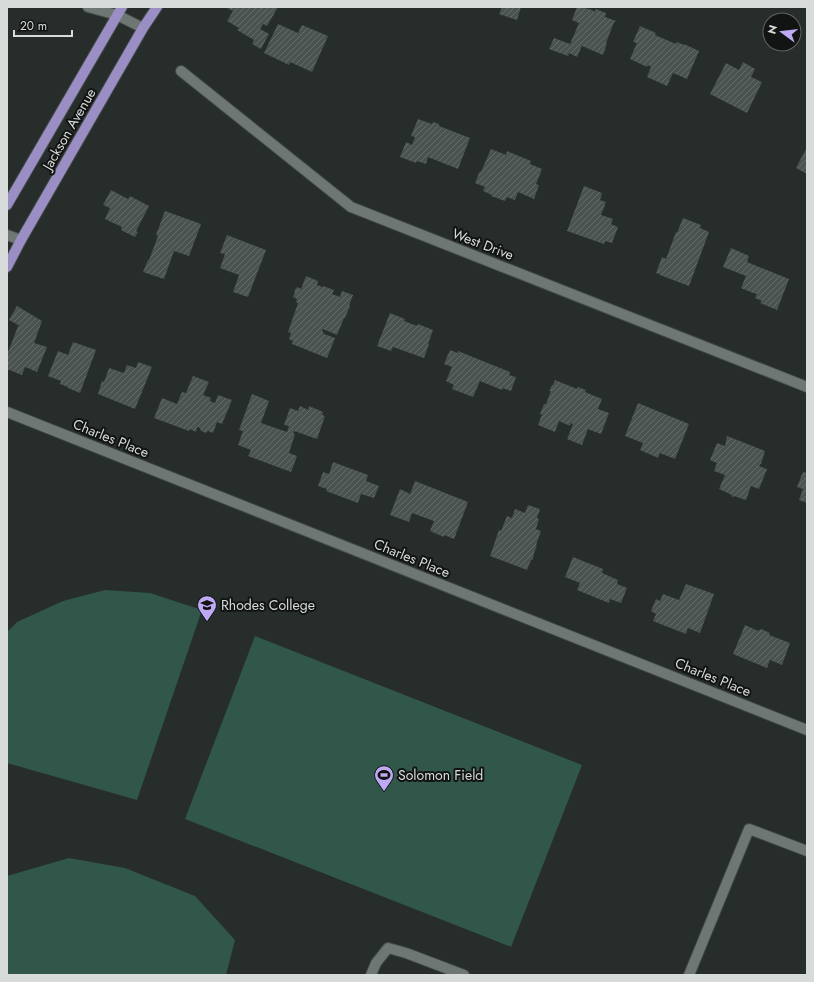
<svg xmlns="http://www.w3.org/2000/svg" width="814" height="982" font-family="Jost,sans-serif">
<defs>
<pattern id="building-hatch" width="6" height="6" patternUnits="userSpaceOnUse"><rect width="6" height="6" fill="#4b5350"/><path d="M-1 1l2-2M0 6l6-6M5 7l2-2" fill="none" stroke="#646b69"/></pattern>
</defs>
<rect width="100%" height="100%" fill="#262d2a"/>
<path fill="#31564a" d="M 105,590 L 150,593 L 202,610 L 137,800 L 7,763 L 7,632 L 17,622 L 63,601 Z
M 255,636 L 582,765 L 511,947 L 185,819 Z
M 69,858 L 125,868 L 195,896 L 235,940 L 226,975 L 7,975 L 7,876 Z"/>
<path fill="url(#building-hatch)" d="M 225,7 L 261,7 L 264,8 L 265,7 L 278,7 L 267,26 L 263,24 L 260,29 L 269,34 L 261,49 L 252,44 L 254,40 L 237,30 L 239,28 L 227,21 L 233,11 Z
M 502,7 L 521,7 L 517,20 L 499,14 Z
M 577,7 L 589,9 L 594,11 L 595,12 L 596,9 L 606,13 L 605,17 L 616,21 L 615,22 L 614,22 L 606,43 L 607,43 L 603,55 L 582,46 L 577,57 L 569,53 L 568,56 L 549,49 L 554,38 L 570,44 L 579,23 L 572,20 Z
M 278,24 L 298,33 L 302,25 L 328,36 L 312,72 L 290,62 L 289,65 L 264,53 Z
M 640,26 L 656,33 L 655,35 L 676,44 L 677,42 L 684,45 L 684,44 L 699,51 L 687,79 L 673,73 L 667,86 L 647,77 L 651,67 L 648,65 L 647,67 L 630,59 L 637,43 L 633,42 Z
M 743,62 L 755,69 L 751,77 L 762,82 L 747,113 L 710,94 L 726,63 L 739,70 Z
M 418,119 L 432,124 L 433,122 L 439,124 L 439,126 L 470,138 L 458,169 L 428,157 L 426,164 L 417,161 L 416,163 L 400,157 L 406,142 L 412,145 L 415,137 L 411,136 Z
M 807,147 L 807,174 L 796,168 Z
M 491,149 L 506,155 L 507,151 L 531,161 L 530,164 L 542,169 L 536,184 L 539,185 L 534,199 L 518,192 L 515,200 L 507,197 L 505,201 L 491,196 L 492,195 L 483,191 L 485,187 L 475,183 L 480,171 L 481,172 Z
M 584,186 L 602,193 L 600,200 L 606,202 L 601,215 L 613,219 L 611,224 L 618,227 L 612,243 L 605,241 L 604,244 L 567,231 Z
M 111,190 L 128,199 L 130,196 L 149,206 L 136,231 L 138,232 L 135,237 L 121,230 L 122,227 L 105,219 L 110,208 L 103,205 Z
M 165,211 L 201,224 L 189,256 L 174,251 L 164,279 L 143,272 L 148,260 L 149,260 L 158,236 L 156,235 Z
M 683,218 L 701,225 L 700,228 L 709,232 L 689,286 L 660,275 L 660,274 L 656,273 L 662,257 L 666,259 L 676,232 L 677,233 Z
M 227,235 L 266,250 L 248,297 L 233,292 L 239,275 L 220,268 L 225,254 L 220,253 Z
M 731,248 L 749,256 L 747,262 L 789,279 L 777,310 L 760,303 L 762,301 L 755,298 L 757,294 L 753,293 L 741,288 L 746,276 L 723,267 Z
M 306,276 L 318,281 L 317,285 L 323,287 L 323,286 L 334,290 L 332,294 L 340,297 L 342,291 L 353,295 L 349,306 L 350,306 L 345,318 L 344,318 L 337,335 L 323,329 L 322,330 L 324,334 L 335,338 L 327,358 L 292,344 L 293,341 L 289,339 L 291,333 L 288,332 L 298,303 L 296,302 L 297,299 L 293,297 L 295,292 L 294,291 L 297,287 L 301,289 Z
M 17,306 L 42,321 L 34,343 L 47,347 L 37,372 L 25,367 L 22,375 L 7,369 L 7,355 L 18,326 L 20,326 L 9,320 Z
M 390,313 L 405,319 L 404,321 L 417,326 L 418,324 L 433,330 L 428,344 L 429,344 L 424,358 L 393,347 L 391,351 L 377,346 Z
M 73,342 L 96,350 L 80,393 L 68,388 L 68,387 L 60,384 L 61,381 L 48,376 L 58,351 L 68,355 Z
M 450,350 L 458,353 L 458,351 L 510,372 L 509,375 L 516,377 L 511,391 L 503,388 L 502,390 L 480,381 L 473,397 L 452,389 L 454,385 L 446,381 L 452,367 L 444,364 Z
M 138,362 L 152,367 L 135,409 L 98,394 L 102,381 L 104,382 L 109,368 L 124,373 L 127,365 L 136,368 Z
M 193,376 L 209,382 L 203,395 L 211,398 L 210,401 L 215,403 L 218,395 L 232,400 L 222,424 L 217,422 L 213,433 L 208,431 L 206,433 L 201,431 L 200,428 L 197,427 L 196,432 L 190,429 L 189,431 L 154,418 L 162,398 L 177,404 L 182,392 L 186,393 Z
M 555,380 L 577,389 L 578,387 L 586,390 L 585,392 L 602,399 L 598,409 L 609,413 L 601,434 L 588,429 L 582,445 L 567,439 L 573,424 L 571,423 L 570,426 L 559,421 L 555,432 L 538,425 L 542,414 L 540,414 L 544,404 L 546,404 L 551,391 L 549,391 L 552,385 L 553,385 Z
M 252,394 L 269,401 L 261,423 L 287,432 L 289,426 L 284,425 L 290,408 L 298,411 L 300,406 L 308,410 L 309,406 L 323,412 L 322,415 L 325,416 L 317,439 L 294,431 L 293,433 L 295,434 L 289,453 L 297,456 L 291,472 L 248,456 L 251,450 L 238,445 L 243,431 L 239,430 Z
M 638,403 L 689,424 L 675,459 L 660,453 L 658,458 L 640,450 L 643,443 L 625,436 Z
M 727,436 L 765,451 L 761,464 L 760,464 L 759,466 L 767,469 L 759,489 L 751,486 L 746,500 L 734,496 L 733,497 L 731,496 L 732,495 L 719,489 L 725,475 L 714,471 L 717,463 L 710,460 L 717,443 L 725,446 Z
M 333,462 L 368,475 L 366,481 L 379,486 L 374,498 L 361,494 L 358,503 L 326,491 L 327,489 L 318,486 L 323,472 L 329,474 Z
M 803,472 L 807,473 L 807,503 L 799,500 L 803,489 L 797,487 Z
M 415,481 L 468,502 L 454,539 L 444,535 L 444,537 L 430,531 L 434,521 L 412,513 L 409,522 L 390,515 L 400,489 L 410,494 Z
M 528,505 L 540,509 L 537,518 L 539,519 L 536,529 L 541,531 L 536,545 L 537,545 L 533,556 L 534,556 L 532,560 L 531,560 L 527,570 L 490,556 L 499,530 L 501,531 L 507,516 L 512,518 L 515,509 L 525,513 Z
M 573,557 L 603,569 L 602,573 L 618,580 L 617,584 L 627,588 L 621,603 L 610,599 L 609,603 L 577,590 L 580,583 L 565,577 Z
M 686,584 L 714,594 L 700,633 L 688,628 L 686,634 L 653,621 L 656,614 L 651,611 L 656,599 L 660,601 L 663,594 L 679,600 Z
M 745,625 L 758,631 L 759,630 L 760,630 L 761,629 L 770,633 L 769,635 L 790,643 L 782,665 L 770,660 L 767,668 L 733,654 Z"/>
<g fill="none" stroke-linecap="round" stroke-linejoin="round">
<defs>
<path id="minor" d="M 88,7 L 117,15 L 143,28
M 181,71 L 351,207 L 807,387
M 7,235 L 21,240
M 7,412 L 807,730
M 371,975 L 376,963 L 388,948 L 406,953 L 464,975
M 689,975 L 749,829 L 807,851"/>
<path id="major" d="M 7,205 L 122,7
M 7,267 L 21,240 L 143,28 L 157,7"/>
</defs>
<use href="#minor" stroke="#424846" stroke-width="12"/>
<use href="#major" stroke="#424846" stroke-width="12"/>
<use href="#minor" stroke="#6e7774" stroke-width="10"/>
<use href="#major" stroke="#9a8ec4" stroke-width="10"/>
</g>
<defs>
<symbol id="university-pin" viewBox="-11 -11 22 30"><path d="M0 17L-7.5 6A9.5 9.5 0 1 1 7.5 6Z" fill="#bea9f5" stroke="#111413"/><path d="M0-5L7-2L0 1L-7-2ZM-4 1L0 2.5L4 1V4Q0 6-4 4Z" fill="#111"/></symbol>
<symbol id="stadium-pin" viewBox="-11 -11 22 30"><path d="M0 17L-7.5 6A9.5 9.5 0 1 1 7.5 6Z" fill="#bea9f5" stroke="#111413"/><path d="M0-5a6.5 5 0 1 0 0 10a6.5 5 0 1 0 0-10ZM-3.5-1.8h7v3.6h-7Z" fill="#111"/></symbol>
</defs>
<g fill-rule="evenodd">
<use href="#university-pin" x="196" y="594" width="22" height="30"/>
<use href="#stadium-pin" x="373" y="764" width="22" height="30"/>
</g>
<g text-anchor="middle" stroke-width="4" stroke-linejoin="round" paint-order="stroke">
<g font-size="14" fill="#d7dbd9" stroke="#111413">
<text transform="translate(69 129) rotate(-60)" y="5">Jackson Avenue</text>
<text transform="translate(483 244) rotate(21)" y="5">West Drive</text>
<text transform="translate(111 438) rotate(22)" y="5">Charles Place</text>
<text transform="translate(412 558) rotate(22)" y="5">Charles Place</text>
<text transform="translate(713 677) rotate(22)" y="5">Charles Place</text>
</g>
<g font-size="14" fill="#d7dbd9" stroke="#111413" text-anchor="start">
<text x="221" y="610">Rhodes College</text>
<text x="398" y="780">Solomon Field</text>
</g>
</g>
<rect width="814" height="982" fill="none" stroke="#d7dbd9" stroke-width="16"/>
<g transform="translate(782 32) rotate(285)"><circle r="19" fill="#111413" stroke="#606462"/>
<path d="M0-3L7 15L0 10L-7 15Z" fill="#bea9f5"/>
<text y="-6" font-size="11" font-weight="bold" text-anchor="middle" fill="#d7dbd9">N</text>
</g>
<path d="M14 30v6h58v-6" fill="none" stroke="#d7dbd9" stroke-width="2"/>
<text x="20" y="30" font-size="12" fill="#d7dbd9" stroke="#111413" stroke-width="3" paint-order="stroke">20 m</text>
</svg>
